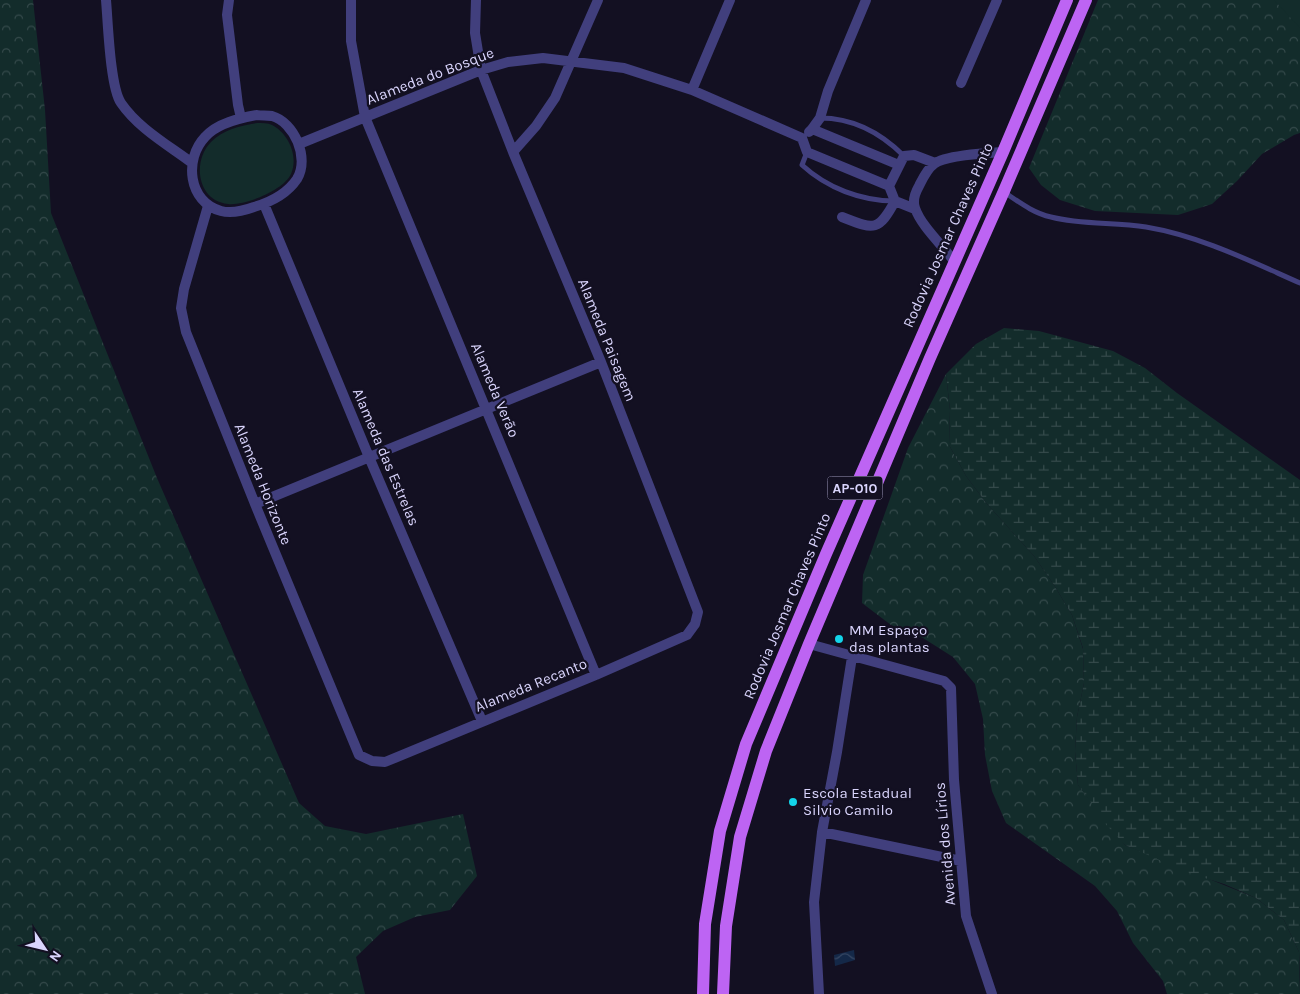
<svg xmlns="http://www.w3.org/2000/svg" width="1300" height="994" font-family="Karla,sans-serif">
<defs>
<pattern id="forest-crowns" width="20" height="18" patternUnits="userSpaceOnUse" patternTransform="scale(1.25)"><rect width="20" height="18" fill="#132c2b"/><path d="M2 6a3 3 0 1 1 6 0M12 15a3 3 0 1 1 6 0" fill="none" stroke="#354a4b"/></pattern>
<pattern id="wetland-marsh" width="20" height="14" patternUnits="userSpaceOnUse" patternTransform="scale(1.25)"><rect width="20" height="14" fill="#132c2b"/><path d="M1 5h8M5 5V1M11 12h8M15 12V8" fill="none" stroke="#354a4b"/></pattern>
<pattern id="water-waves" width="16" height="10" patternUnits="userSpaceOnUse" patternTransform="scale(1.25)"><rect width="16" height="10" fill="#142848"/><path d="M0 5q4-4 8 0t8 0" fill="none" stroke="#364663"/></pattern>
</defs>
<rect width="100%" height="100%" fill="#131022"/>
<path fill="url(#forest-crowns)" d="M 0,0 L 33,0 L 45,110 L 51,213 L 157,478 L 299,803 L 325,826 L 366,834 L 463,814 L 477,876 L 450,910 L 415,917 L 383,931 L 356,957 L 365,994 L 0,994 Z
M 1098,0 L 1300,0 L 1300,133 L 1294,135 L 1262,154 L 1237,181 L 1212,204 L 1178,215 L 1095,211 L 1060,200 L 1041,185 L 1029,168 Z
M 946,374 L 950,410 L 949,445 L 966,476 L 987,504 L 1034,556 L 1054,585 L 1072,615 L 1083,649 L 1084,683 L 1077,717 L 1075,751 L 1078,785 L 1125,845 L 1256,898 L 1284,920 L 1299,952 L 1300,994 L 1167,994 L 1163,981 L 1133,943 L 1117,911 L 1095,886 L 1006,823 L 992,791 L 985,755 L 983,719 L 975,684 L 953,657 L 923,638 L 891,625 L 862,603 L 863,575 L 908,448 Z"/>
<path fill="url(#wetland-marsh)" d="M 1004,328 L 1039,331 L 1113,351 L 1145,368 L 1177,393 L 1300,480 L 1300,975 L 1299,952 L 1284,920 L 1256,898 L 1224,884 L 1189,873 L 1125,845 L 1100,818 L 1098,812 L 1078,785 L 1075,751 L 1077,717 L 1084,683 L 1083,648 L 1072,615 L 1054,585 L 1034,556 L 987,504 L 966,476 L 949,445 L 950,410 L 946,374 L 976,344 Z"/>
<path fill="#132c2b" d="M 1274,0 L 1300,0 L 1300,28 Z
M 257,123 C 262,123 268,123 272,125 C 288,133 299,156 291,174 C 284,190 245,206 228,204 C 197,201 192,161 211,142 C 222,130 242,125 257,123 Z"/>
<path fill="url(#water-waves)" d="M 854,950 L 855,960 L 835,966 L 834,955 Z"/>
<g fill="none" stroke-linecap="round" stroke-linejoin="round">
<path stroke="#413f7d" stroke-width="5" d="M 820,118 C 853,118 881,133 904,156
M 807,152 L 802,165 C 827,188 861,201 895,201
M 1004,192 C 1019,202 1033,213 1051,217 C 1082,225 1114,222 1146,227 C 1200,236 1250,261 1300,283"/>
<path stroke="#413f7d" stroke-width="10" d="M 106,0 C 108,22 110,87 121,103 C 138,128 168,145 192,163
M 229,0 L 227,15 L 238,105 L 241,118
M 351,0 L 351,41 L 365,117 L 596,675
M 961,83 L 997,0
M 692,90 L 730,0
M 257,115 C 261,116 267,115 272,116 C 294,122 310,158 297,179 C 287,194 271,202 254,207 C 243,211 232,214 221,211 C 188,202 184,159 205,137 C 217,123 240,118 257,115 Z
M 812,129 L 820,118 L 828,91 L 866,0
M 809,132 L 812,129 L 899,165
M 802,138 L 807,152 L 889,186
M 299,144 L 481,70 L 508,62 L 543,58 L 624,68 L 692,90 L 802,138
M 513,152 L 536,126 L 555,98 L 598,0
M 264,204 L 369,457 L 482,721
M 208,206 L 184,289 L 181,308 L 186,332 L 255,504 L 359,755 L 372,761 L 385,762 L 596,675 L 687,635 L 695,624 L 698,612 L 601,362 L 513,152 L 481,70 L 475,33 L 476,0
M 915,209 L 895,201 L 889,186 L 904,156 L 914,155 L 935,163
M 842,217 C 873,229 878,233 895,201
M 954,261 C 943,246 921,226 915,208 C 912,200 915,193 919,186 C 923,178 927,169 934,164 C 945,155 988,153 1003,152
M 255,504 L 601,362
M 809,644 L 944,681 L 951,688 L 954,780 L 966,916 L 992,994
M 822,832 L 961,861
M 819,994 L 814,902 L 822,832 L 837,752 L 852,657"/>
<path stroke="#bd64f3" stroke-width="12" d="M 703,994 L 705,924 L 720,831 L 746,744 L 826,554 L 1003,152 L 1067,0
M 723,994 L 726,926 L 740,837 L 766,751 L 809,644 L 930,358 L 1004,191 L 1086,0"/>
</g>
<g fill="#13d4e9" stroke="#131022" stroke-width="2">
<circle cx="839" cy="639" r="5"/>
<circle cx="793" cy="802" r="5"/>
</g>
<g text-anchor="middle" stroke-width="4.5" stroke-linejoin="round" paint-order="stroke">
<rect fill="#131022" stroke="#9e99bb" stroke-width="1" x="827.5" y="476.5" width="55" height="23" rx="4"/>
<g font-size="14" font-weight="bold" fill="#d9d4fc">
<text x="855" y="493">AP-010</text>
</g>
<g font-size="15" fill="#d9d4fc" stroke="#131022">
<text transform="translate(430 76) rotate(-21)" y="5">Alameda do Bosque</text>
<text transform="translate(948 235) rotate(-66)" y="5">Rodovia Josmar Chaves Pinto</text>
<text transform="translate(607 340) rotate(68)" y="5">Alameda Paisagem</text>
<text transform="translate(495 390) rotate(67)" y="5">Alameda Verão</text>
<text transform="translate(386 457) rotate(67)" y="5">Alameda das Estrelas</text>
<text transform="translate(263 484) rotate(68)" y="5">Alameda Horizonte</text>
<text transform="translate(787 606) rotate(-67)" y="5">Rodovia Josmar Chaves Pinto</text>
<text transform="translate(531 685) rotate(-22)" y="5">Alameda Recanto</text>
<text transform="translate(945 844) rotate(-95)" y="5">Avenida dos Lírios</text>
</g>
<g font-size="15" fill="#d9d4fc" stroke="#131022" text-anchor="start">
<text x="849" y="635">MM Espaço<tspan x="849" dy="17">das plantas</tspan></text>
<text x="803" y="798">Escola Estadual<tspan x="803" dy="17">Silvio Camilo</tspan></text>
</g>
</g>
<g transform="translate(45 949) rotate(125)" stroke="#131022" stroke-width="4" paint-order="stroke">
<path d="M0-4L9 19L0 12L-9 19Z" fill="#d9d4fc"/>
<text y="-8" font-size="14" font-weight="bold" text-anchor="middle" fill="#d9d4fc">N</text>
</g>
</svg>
